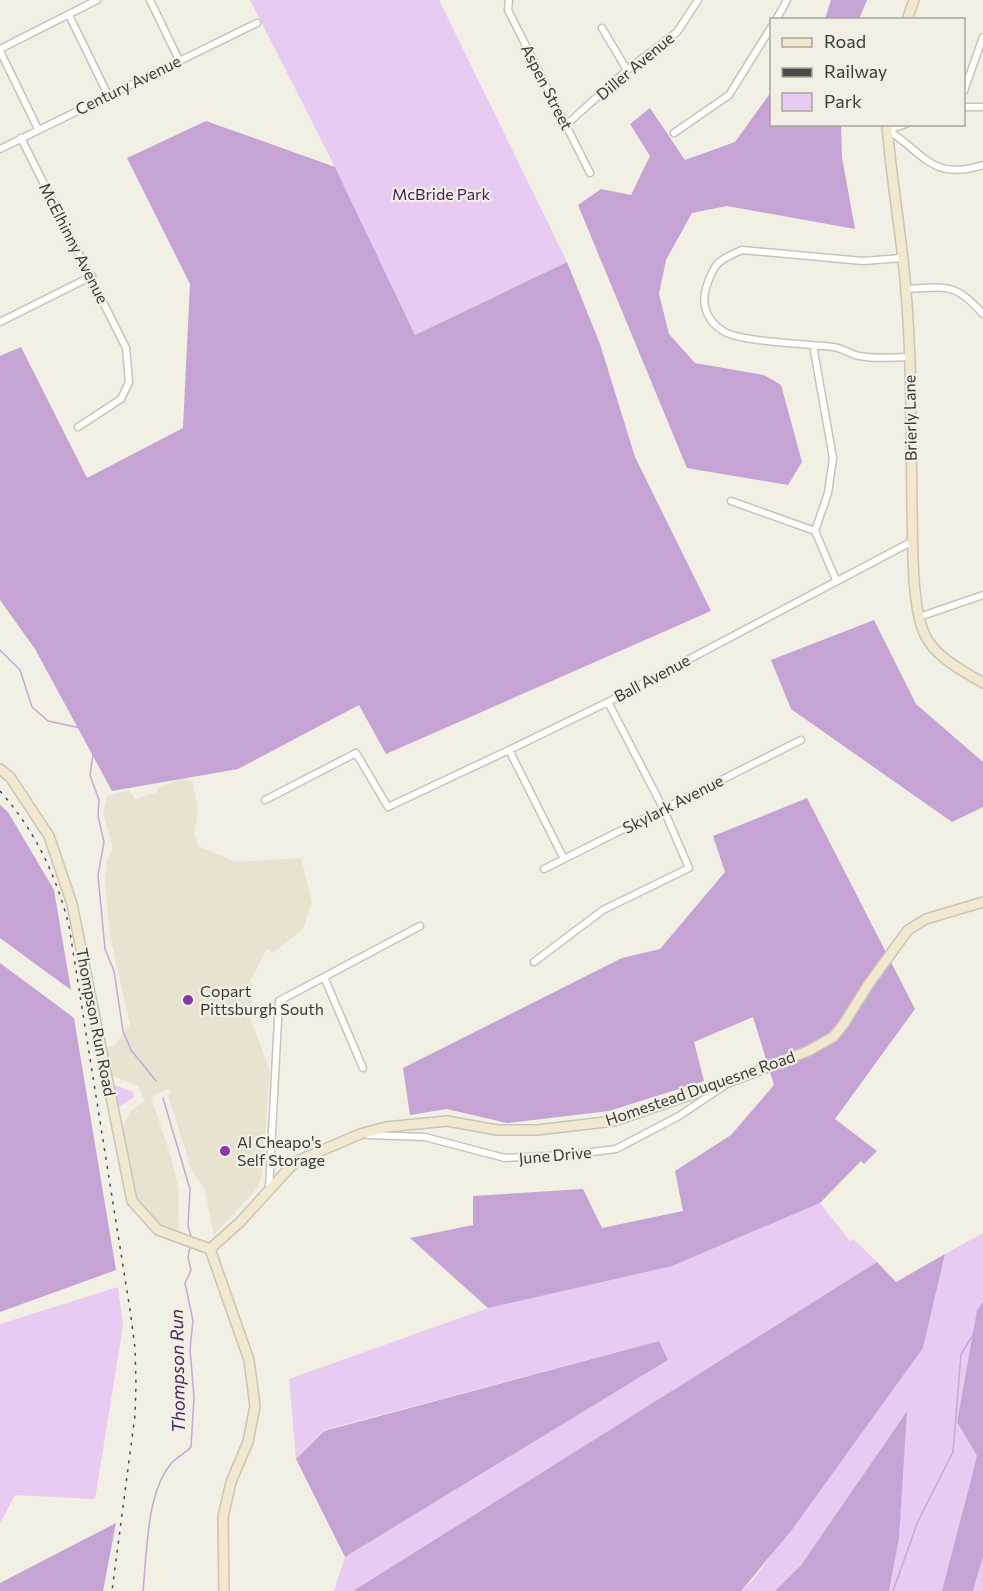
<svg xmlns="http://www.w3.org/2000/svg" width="983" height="1591" font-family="Commissioner,sans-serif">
<rect width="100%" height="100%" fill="#f2efe4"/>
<path fill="#e8e2d0" d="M 181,778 L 193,782 L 198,811 L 194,834 L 199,847 L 236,862 L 301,858 L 312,902 L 303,929 L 273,953 L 267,949 L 249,983 L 253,983 L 250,1017 L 270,1072 L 262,1173 L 258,1187 L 214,1235 L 204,1187 L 192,1171 L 168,1095 L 171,1093 L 169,1088 L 151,1097 L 171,1157 L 179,1191 L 178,1234 L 155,1221 L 140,1205 L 134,1192 L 121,1131 L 130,1112 L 145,1101 L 138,1086 L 111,1075 L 105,1048 L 115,1045 L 130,1025 L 110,936 L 105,882 L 107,860 L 113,848 L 103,813 L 107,796 L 129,790 L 135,799 L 157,792 L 157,789 Z"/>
<path fill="#e7cbf3" d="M 250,0 L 439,0 L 567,262 L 415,335 L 335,167 Z
M 114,1085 L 133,1092 L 134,1097 L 119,1107 L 116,1106 L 111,1088 Z
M 820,1203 L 850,1241 L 853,1239 L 877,1262 L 353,1591 L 334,1591 L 345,1557 L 668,1360 L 659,1341 L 324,1430 L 296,1459 L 289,1379 L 488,1308 L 683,1261 Z
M 983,1233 L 983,1302 L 977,1310 L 957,1422 L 977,1456 L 942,1591 L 889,1591 L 899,1538 L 906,1412 L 801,1565 L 775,1591 L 741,1591 L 753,1580 L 923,1348 L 945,1254 Z
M 118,1287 L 123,1326 L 95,1499 L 15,1495 L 0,1523 L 0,1324 Z
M 983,1556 L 983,1591 L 973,1591 Z"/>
<path fill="#c6a3d5" d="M 831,0 L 867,0 L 859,19 L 825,19 Z
M 771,92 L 772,124 L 841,125 L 842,157 L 855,229 L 727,206 L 692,213 L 666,260 L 659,294 L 669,334 L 695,363 L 764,375 L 781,385 L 802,462 L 788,485 L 687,468 L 578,205 L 601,189 L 631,195 L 650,156 L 630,124 L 650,108 L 685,160 L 735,142 Z
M 206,121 L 335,167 L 415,335 L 567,262 L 600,344 L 635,457 L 711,611 L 386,754 L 359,705 L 238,769 L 112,791 L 35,649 L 0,600 L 0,356 L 21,347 L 87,478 L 183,428 L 190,284 L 127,158 Z
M 874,620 L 916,704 L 983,762 L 983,807 L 952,822 L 791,709 L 771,660 Z
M 807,798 L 915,1009 L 835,1119 L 877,1151 L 864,1164 L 861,1161 L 820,1203 L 672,1266 L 488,1308 L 410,1238 L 473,1225 L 473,1196 L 583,1189 L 602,1228 L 683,1211 L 675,1171 L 731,1135 L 774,1085 L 753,1017 L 694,1042 L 704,1081 L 609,1111 L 507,1123 L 447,1109 L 410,1115 L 403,1068 L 622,958 L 660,949 L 725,872 L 713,836 Z
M 0,805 L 8,812 L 54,890 L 71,990 L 0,938 Z
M 0,963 L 74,1018 L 116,1270 L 0,1312 Z
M 945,1254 L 923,1348 L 791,1531 L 741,1591 L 353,1591 L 877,1262 L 896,1282 Z
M 983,1302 L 983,1556 L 973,1591 L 942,1591 L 977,1456 L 957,1422 L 977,1310 Z
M 659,1341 L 668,1360 L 345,1557 L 296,1459 L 324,1431 Z
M 907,1411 L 899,1538 L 889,1591 L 775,1591 L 801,1565 Z
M 116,1523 L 103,1591 L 0,1591 L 0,1583 Z"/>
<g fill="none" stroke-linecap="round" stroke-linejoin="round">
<path stroke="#c9a6d8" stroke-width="1.5" d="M 0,650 L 20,670 L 32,707 L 48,721 L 94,731 L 99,735 L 94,748 L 90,775 L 99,800 L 98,816 L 104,842 L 98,875 L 105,949 L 114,971 L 123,1031 L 131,1050 L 156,1081
M 99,735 L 123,710 L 148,671 L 236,610 L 312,588 L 359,562 L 467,474 L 559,319
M 163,1098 L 190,1189 L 188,1226 L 191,1236
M 143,1591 C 147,1554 146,1495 170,1465 C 175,1458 184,1454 191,1447 L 194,1397 L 190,1349 L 193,1321 L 185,1283 L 191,1270 L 188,1257 L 190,1247
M 893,1591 L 918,1521 L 953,1452 L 961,1354 L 983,1319"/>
<defs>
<path id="street" d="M 150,0 L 179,60
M 509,0 L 508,10 L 590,173
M 69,15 L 108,95
M 776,20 L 787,0
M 602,28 L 627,70
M 0,49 L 97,0
M 0,51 L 38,129
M 964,91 L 983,37
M 964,107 L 983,107
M 566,125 L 627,70 L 677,32 L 698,0
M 888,130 C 926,155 932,181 983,165
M 888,130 L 906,124
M 674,133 L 729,95 L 772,26
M 21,138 L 126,348 L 129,382 L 121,399 L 78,427
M 0,149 L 257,23
M 902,258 L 863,261 L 742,250 C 718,260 714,263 706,288 C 701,305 707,321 723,331 C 740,342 808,344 833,347 C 842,348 850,354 859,356 C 875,359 892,358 909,357
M 906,289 C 946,287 955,282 983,314
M 0,322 L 92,276
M 813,345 L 833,458 L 828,493 L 815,531 L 836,580
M 731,501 L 815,531
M 919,617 L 983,595
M 509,750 L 564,859
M 265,800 L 356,753 L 388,807 L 509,750 L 608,702 L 913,541
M 544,869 L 801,740
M 534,962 L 603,910 L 689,868 L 663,808 L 608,702
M 324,977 L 363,1068
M 368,1135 L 425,1137 L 505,1158 L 567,1155 L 616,1149 L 679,1116 L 724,1086
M 269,1189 L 279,1001 L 420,926"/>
<path id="secondary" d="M 907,20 L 914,0
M 887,124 C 891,180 902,236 906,291 C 912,364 911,436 912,509 C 913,542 911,606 925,635 C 935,657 962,670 983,683
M 0,769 L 10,777 L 49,836 L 72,904 L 132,1201 L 158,1230 L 210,1249
M 210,1249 L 240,1222 L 295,1162 L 360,1134 L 386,1127 L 447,1121 L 497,1130 L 537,1130 L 614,1121 L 734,1080 L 808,1051 L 833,1037 L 843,1025 L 868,985 L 908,930 L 926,919 L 983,902
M 210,1249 L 249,1360 L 255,1406 L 248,1442 L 231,1482 L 223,1517 L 224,1591"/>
</defs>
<use href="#street" stroke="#c8c4ba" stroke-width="9"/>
<use href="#secondary" stroke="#c8c4ba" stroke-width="12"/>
<use href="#street" stroke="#fff" stroke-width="6"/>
<use href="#secondary" stroke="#f1e8cf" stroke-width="9"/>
<path stroke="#4d4b47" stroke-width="1.5" stroke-dasharray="3 6" stroke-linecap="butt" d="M 0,791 C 35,831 56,874 69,926 L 130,1310 L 135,1348 L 136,1384 L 135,1415 L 112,1591"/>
</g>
<g fill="#8937a6" stroke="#f2efe4" stroke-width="2">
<circle cx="188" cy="1000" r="6"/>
<circle cx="225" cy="1151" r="6"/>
</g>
<g text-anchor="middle" stroke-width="4.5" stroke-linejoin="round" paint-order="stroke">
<g font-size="16" fill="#3a3935" stroke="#f2efe4">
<text transform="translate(635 66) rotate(-40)" y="6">Diller Avenue</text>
<text transform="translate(128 85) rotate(-26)" y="6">Century Avenue</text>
<text transform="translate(547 87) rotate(63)" y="6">Aspen Street</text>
<text transform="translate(74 243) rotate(63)" y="6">McElhinny Avenue</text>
<text transform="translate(910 418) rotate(-91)" y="6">Brierly Lane</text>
<text transform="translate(652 678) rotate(-28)" y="6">Ball Avenue</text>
<text transform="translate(673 804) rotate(-27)" y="6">Skylark Avenue</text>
<text transform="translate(96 1022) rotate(79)" y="6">Thompson Run Road</text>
<text transform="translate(700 1088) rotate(-19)" y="6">Homestead Duquesne Road</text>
<text transform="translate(555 1155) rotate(-5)" y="6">June Drive</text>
</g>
<g font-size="16" fill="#471b57" stroke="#f2efe4">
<text x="441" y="200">McBride Park</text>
</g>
<g font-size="16" fill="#3a3935" stroke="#f2efe4" text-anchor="start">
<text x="200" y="997">Copart<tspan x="200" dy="18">Pittsburgh South</tspan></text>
<text x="237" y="1148">Al Cheapo's<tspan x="237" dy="18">Self Storage</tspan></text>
</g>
<g font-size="18" font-style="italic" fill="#4f2460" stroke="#f2efe4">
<text transform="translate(178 1371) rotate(-91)" y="6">Thompson Run</text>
</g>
</g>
<rect x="770" y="18" width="195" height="108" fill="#f2efe4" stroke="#a8a69e" stroke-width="1.5"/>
<rect x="782" y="38" width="30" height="9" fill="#f1e8cf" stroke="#a8a69e" stroke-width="1.5"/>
<text x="824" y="48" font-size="18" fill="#3a3935">Road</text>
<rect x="782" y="68" width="30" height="9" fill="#4d4b47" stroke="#a8a69e" stroke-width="1.5"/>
<text x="824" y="78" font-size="18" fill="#3a3935">Railway</text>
<rect x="782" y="93" width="30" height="18" fill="#e7cbf3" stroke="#a8a69e" stroke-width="1.5"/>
<text x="824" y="108" font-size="18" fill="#3a3935">Park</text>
</svg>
